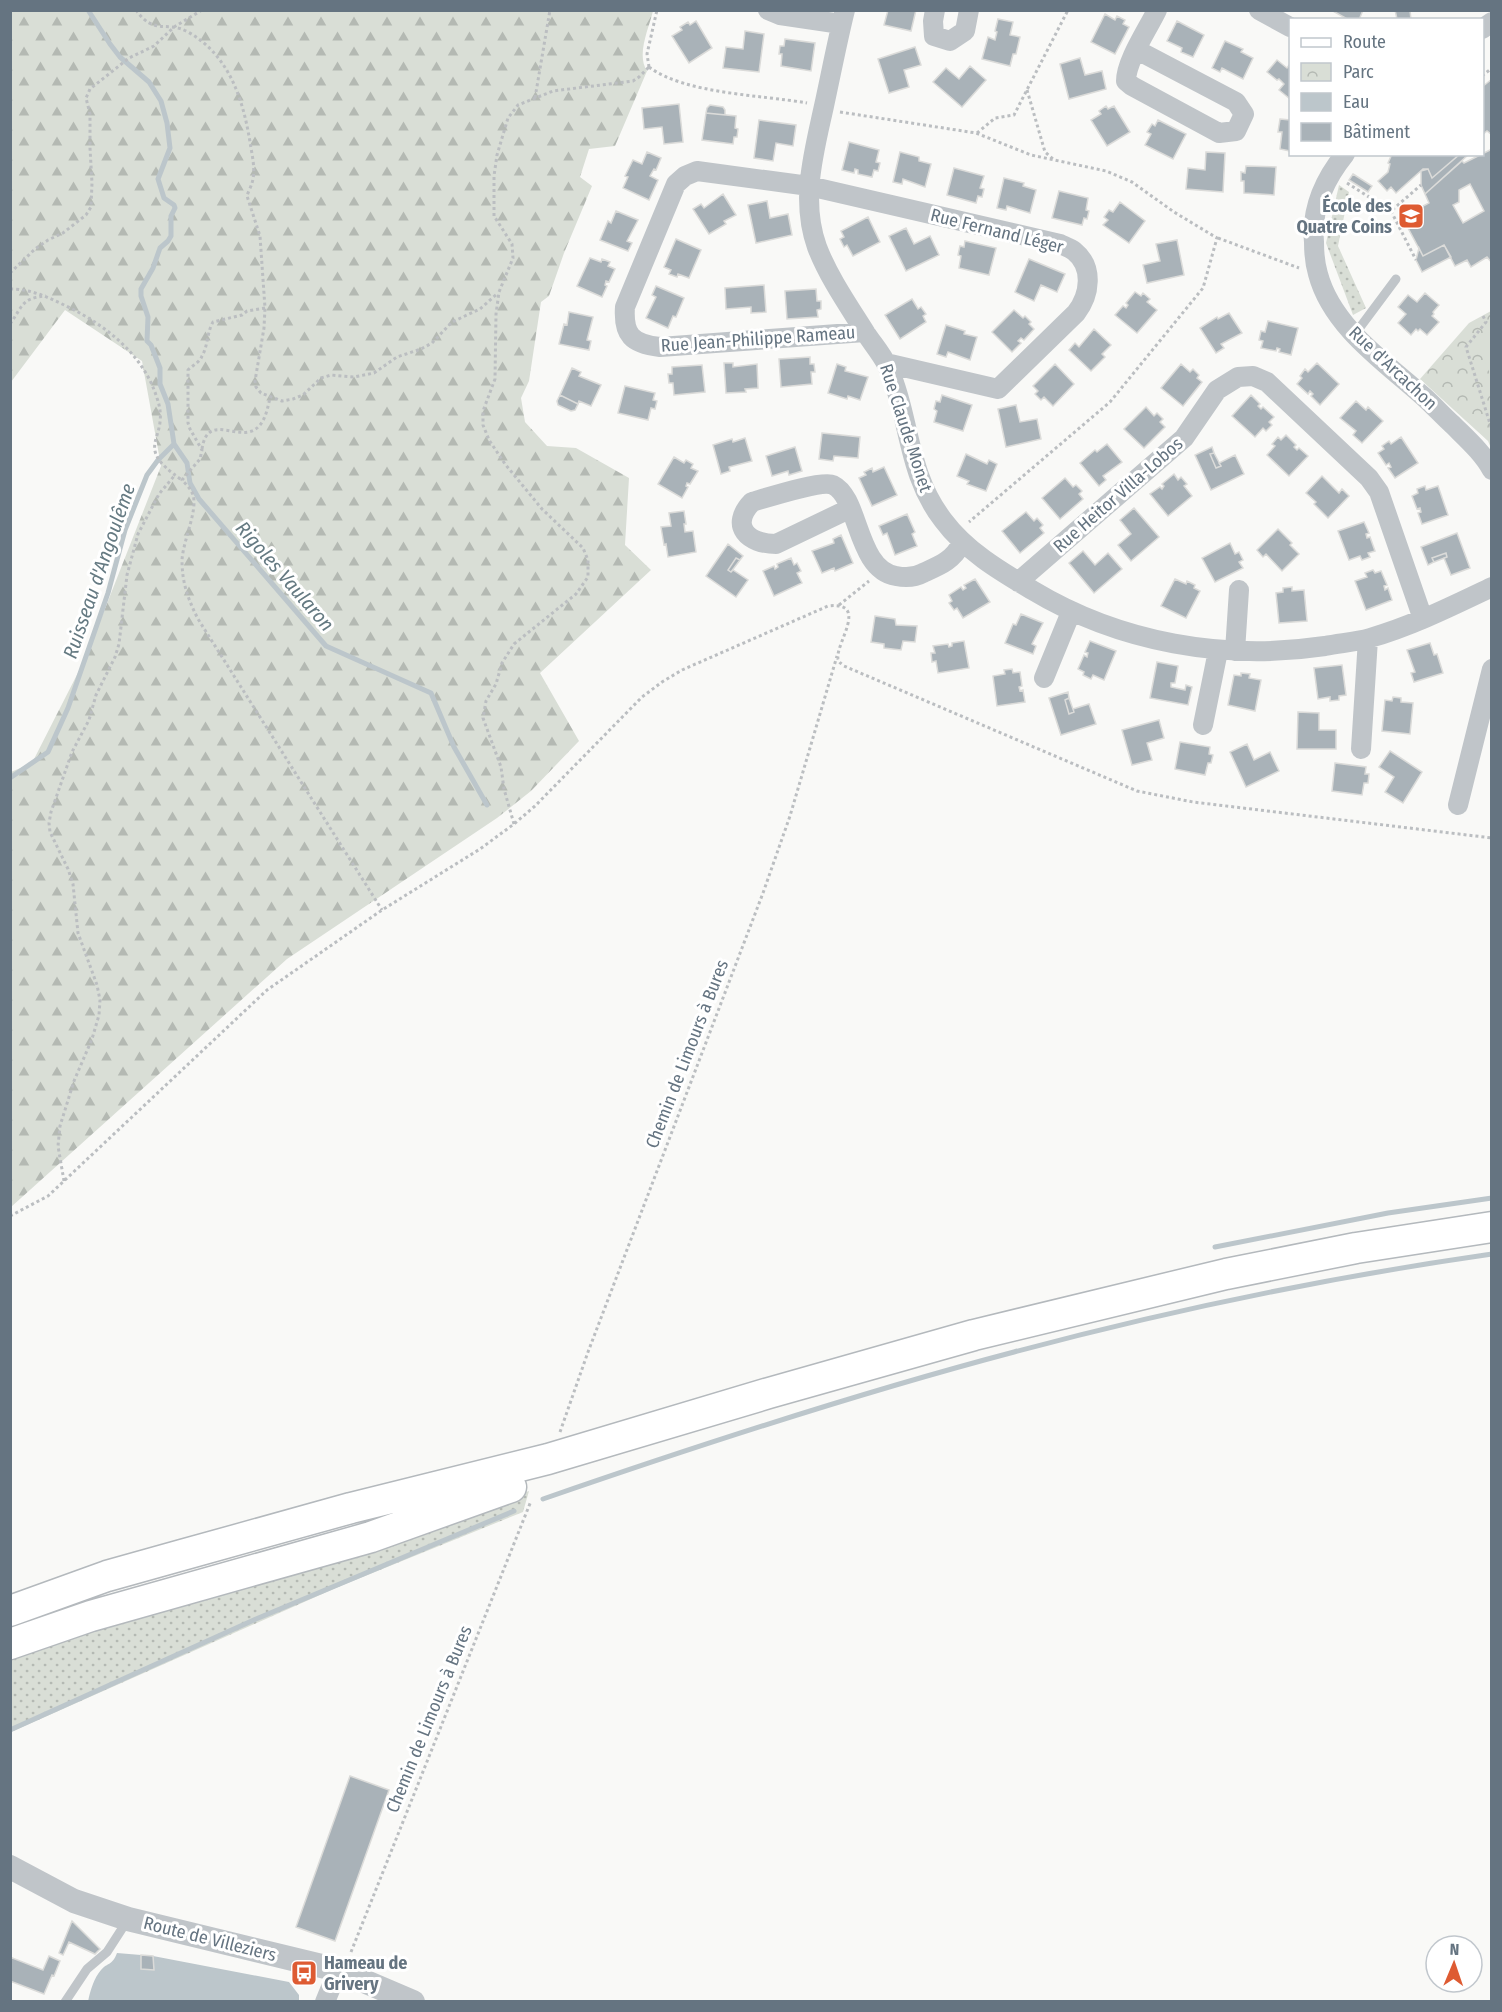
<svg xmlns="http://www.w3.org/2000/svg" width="1502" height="2012" font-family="'Fira Sans Condensed',sans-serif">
<defs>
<pattern id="grass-dots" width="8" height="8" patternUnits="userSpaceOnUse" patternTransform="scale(1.5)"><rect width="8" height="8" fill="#d9ded6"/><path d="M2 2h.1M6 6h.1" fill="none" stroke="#b4b9b3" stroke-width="1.8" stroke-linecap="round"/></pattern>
<pattern id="forest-firs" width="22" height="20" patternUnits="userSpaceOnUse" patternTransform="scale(1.5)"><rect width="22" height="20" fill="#d9ded6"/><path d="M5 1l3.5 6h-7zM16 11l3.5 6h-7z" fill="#b4b9b3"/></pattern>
<pattern id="park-crowns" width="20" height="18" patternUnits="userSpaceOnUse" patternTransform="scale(1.5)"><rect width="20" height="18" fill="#d9ded6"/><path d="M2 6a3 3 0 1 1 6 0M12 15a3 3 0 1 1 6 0" fill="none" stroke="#b4b9b3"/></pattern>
</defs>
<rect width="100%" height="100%" fill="#f9f9f7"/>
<path fill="url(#grass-dots)" d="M 1339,185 L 1349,192 L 1338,246 L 1366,308 L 1353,315 L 1326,243 Z
M 529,1491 L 523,1512 L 338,1587 L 11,1732 L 11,1655 L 470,1513 Z"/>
<path fill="url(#forest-firs)" d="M 11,10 L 653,11 C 649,28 636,55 647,71 L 615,146 L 589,149 L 580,177 L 592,186 L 564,253 L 549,296 L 541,302 L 529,381 L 521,398 L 525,422 L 547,446 L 576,448 L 629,478 L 625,545 L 651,570 L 540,673 L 579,741 L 531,791 L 497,818 L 287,959 L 11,1207 L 11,772 L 32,763 L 86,657 L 161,466 L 142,361 L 65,310 L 11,382 Z"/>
<path fill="url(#park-crowns)" d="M 1491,311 L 1491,448 L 1488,441 L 1420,379 L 1469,323 Z"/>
<path fill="#d9ded6" d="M 1491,331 L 1491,376 L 1475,338 Z"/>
<path fill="#bcc6cb" d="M 117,1953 L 141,1955 L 142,1969 L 154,1969 L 153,1956 L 289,1982 L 299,1995 L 299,2001 L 88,2002 C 90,1991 94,1978 101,1970 C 108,1962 112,1966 117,1953 Z"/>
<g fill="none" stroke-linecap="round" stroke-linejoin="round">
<path stroke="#bcc6cb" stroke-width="5" d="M 174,444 L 187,463 L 190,483 L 199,499 L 326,646 L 431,693 L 454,747 L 487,805
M 10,778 L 48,752 L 68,708 L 108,593 L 125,530 L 147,475 L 158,460 L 174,444 L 168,404 L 160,384 L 160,368 L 151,345 L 147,341 L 148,317 L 141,296 L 141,289 L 153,268 L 160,248 L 168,241 L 171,236 L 171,216 L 175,208 L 174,205 L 164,198 L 158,179 L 170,148 L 167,123 L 161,101 L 149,82 L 120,57 L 110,44 L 88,10
M 1215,1247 L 1388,1213 L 1492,1198
M 543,1499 C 699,1445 855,1394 1014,1352 C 1171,1310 1331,1277 1492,1254
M 10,1730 L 256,1619 L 514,1511"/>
</g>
<path fill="#a9b2b8" stroke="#dbdbd9" stroke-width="1.5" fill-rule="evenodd" d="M 888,10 L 916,10 L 911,31 L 884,25 Z
M 1331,10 L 1363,10 L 1359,20 L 1349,20 Z
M 1395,10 L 1410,10 L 1411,20 L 1394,20 L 1397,19 Z
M 1105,14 L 1115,20 L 1117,16 L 1125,20 L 1123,24 L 1129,27 L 1115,54 L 1091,42 Z
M 998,19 L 1013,22 L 1010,35 L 1020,37 L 1016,54 L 1013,54 L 1010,66 L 982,59 L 988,37 L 995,40 L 997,32 L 995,31 Z
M 696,21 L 712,48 L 689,63 L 672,36 L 682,30 L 680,27 L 688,22 L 690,25 Z
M 1177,21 L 1204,35 L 1193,57 L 1181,52 L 1182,48 L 1167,41 Z
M 745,31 L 764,34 L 759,72 L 723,68 L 726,47 L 743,49 Z
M 785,39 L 815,43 L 811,71 L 781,66 L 782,54 L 779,54 L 780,46 L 784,46 Z
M 1225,41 L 1243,49 L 1241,52 L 1253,58 L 1243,79 L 1222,68 L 1220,72 L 1212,68 Z
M 915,47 L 921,65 L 904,70 L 909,87 L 889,93 L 878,59 Z
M 1080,58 L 1085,75 L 1102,71 L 1106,89 L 1069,99 L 1060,64 Z
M 1277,60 L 1287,68 L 1290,64 L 1290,99 L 1279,90 L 1284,84 L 1279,79 L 1277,80 L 1267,72 Z
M 970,66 L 986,80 L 962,107 L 933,82 L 946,68 L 959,79 Z
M 1492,79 L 1492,135 L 1487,131 L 1482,135 L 1482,87 Z
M 679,104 L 683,142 L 664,144 L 662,127 L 644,129 L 642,108 Z
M 710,105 L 723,107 L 725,110 L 725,115 L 706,113 L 707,108 Z
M 1106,106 L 1108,109 L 1114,106 L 1130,132 L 1107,146 L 1091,120 L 1101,114 L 1099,111 Z
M 706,113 L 736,116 L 735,128 L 738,129 L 737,137 L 734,137 L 733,144 L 702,140 Z
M 1280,119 L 1290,120 L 1290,151 L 1280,149 L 1282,132 L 1278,132 Z
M 759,120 L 796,125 L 793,146 L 776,143 L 773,161 L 754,158 Z
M 1158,120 L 1186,134 L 1173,159 L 1145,145 L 1151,134 L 1147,132 L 1152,124 L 1155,126 Z
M 849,142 L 879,150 L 876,162 L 880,163 L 878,171 L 874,170 L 872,177 L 858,174 L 858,170 L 855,169 L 854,173 L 842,170 Z
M 1492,149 L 1492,263 L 1487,257 L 1471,267 L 1467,260 L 1455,266 L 1444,245 L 1423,256 L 1408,228 L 1414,225 L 1408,214 L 1429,203 L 1425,194 L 1462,161 L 1464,163 ZM 1470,184 L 1484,211 L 1463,223 L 1453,205 L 1459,202 L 1459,190 Z
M 647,152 L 661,158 L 656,170 L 654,169 L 650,176 L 658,180 L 649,200 L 623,188 L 628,177 L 625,176 L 633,160 L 642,164 Z
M 900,152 L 919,157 L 919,161 L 931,164 L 925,187 L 903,179 L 902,184 L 893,182 Z
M 1206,152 L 1225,153 L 1223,192 L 1186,189 L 1188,168 L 1205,170 Z
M 1392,154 L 1394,155 L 1460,154 L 1432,178 L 1428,169 L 1423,169 L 1396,193 L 1391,187 L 1387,191 L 1378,181 L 1388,172 L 1390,164 L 1388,163 Z
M 1460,154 L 1469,154 L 1425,194 L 1421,185 L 1421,171 L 1428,169 L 1432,178 Z
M 1246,166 L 1276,167 L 1274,195 L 1244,193 L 1244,181 L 1241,181 L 1241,172 L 1245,173 Z
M 954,168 L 984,176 L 980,188 L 984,189 L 982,197 L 978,196 L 976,203 L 947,195 Z
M 1353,174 L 1372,186 L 1368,192 L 1349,180 Z
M 1004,178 L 1024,183 L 1023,186 L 1036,190 L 1030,213 L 1007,206 L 1006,210 L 997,208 Z
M 1059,191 L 1088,198 L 1086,210 L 1089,211 L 1087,219 L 1084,218 L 1082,225 L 1052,218 Z
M 723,194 L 736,215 L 724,221 L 726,224 L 709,234 L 693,209 L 701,204 L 704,208 Z
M 767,201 L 770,218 L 788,214 L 792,235 L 756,243 L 748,205 Z
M 1120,202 L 1145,221 L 1129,243 L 1103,225 L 1108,220 L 1104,217 L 1109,210 L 1113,212 Z
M 616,211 L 638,220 L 627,241 L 632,243 L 628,251 L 600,240 L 608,221 L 611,223 Z
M 868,217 L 880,242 L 853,256 L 847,245 L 844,247 L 840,239 L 844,237 L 841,231 Z
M 906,228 L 914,244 L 930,236 L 939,255 L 906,271 L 889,236 Z
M 676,239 L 701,250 L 689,278 L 678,274 L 677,277 L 669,274 L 671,270 L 664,267 Z
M 1177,240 L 1184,275 L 1147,283 L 1143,265 L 1160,261 L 1156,244 Z
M 965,241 L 996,248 L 989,275 L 959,268 L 961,256 L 958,255 L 960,246 L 964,247 Z
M 1444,245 L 1451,257 L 1422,272 L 1416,260 L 1419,248 L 1423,256 Z
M 590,258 L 601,262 L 602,259 L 610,262 L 608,266 L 615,269 L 609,282 L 606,281 L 605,285 L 607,286 L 602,297 L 577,286 Z
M 1029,259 L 1065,274 L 1057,292 L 1041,285 L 1034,301 L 1015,292 Z
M 764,285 L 766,312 L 751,313 L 751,307 L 726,309 L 725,288 Z
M 656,286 L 684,298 L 676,317 L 673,316 L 668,328 L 646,318 L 656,297 L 652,295 Z
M 816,289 L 817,301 L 821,301 L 821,309 L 817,310 L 818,317 L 787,319 L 785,291 Z
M 1135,292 L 1141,296 L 1143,293 L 1150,299 L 1147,302 L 1157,310 L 1137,333 L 1115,315 L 1123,306 L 1126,308 L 1128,305 L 1126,303 Z
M 1425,293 L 1439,305 L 1433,312 L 1434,314 L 1432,316 L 1439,322 L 1427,335 L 1420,329 L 1418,331 L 1416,329 L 1411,335 L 1398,323 L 1406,314 L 1398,307 L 1408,295 L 1417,302 Z
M 912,299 L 918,309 L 921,307 L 926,314 L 923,316 L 926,322 L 900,339 L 885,315 Z
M 1014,310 L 1023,318 L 1025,316 L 1031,322 L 1029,324 L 1034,329 L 1024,340 L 1021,338 L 1018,341 L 1021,343 L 1012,352 L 992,332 Z
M 569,312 L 593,317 L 587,340 L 591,341 L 589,350 L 559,344 L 564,324 L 567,325 Z
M 1229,313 L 1242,333 L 1221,344 L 1224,348 L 1216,353 L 1200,328 L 1217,317 L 1218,319 Z
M 1268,321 L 1298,328 L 1291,355 L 1279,352 L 1280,349 L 1277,348 L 1276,351 L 1261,348 L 1263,341 L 1259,340 L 1261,331 L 1265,332 Z
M 946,325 L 965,331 L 964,334 L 977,337 L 970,360 L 948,352 L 946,357 L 937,354 Z
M 1094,329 L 1111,345 L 1102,354 L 1105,357 L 1091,371 L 1069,350 L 1075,343 L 1079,347 Z
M 810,357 L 810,364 L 814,364 L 815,372 L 811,372 L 812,384 L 781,387 L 779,359 Z
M 724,363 L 733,363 L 733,367 L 757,364 L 758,388 L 745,389 L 746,392 L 726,393 Z
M 1317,363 L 1339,384 L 1320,405 L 1311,396 L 1313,394 L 1310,391 L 1308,394 L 1297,384 L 1302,378 L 1300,376 L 1305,369 L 1308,372 Z
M 837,364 L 846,367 L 845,371 L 868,377 L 860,400 L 848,396 L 847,399 L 828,393 Z
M 1055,364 L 1074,384 L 1053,406 L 1044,397 L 1041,400 L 1035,394 L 1038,391 L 1033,386 Z
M 1181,364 L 1190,372 L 1193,369 L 1199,375 L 1197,378 L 1202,382 L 1183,406 L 1161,388 Z
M 702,365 L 705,392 L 674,395 L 673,383 L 669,383 L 668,374 L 672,374 L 672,367 Z
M 572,368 L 581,372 L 579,376 L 601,385 L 591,406 L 579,401 L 578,404 L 560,395 Z
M 625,386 L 655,393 L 653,400 L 657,401 L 655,409 L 651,408 L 648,420 L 618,413 Z
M 560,395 L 578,404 L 575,410 L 571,411 L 558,405 L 557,401 Z
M 942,395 L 972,405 L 963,431 L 934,422 L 937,411 L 934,409 L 936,401 L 940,402 Z
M 1251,395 L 1260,404 L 1258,406 L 1261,409 L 1263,407 L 1274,417 L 1269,422 L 1272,425 L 1266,431 L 1263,428 L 1255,437 L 1232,416 Z
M 1356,401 L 1366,410 L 1368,407 L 1383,421 L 1362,443 L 1353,435 L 1356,431 L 1340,418 Z
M 1016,405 L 1020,422 L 1037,419 L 1041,439 L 1006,447 L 998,409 Z
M 1146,407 L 1154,416 L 1157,413 L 1163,419 L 1160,422 L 1165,427 L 1144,448 L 1124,429 Z
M 822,433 L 860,437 L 858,458 L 834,456 L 833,461 L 819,459 Z
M 1286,435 L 1296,445 L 1294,447 L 1297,450 L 1299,448 L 1308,456 L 1289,476 L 1267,455 L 1275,446 L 1272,444 L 1278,437 L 1281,440 Z
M 1401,437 L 1418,463 L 1395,478 L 1388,468 L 1391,467 L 1389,463 L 1386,465 L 1378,453 L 1384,449 L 1382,446 L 1389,441 L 1391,444 Z
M 745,438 L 752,461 L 729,467 L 730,471 L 721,474 L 713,445 L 732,439 L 733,442 Z
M 1107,444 L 1122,462 L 1103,476 L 1106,480 L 1099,486 L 1080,463 L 1095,450 L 1097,452 Z
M 795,447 L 802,471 L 789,475 L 788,471 L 772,476 L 766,456 Z
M 1212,447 L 1214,453 L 1210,454 L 1216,468 L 1221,466 L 1219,463 L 1235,455 L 1244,474 L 1211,490 L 1195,455 Z
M 1214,453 L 1221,466 L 1216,468 L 1210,454 Z
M 966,454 L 987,464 L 989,460 L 997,464 L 986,491 L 967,484 L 969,481 L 957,476 Z
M 674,457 L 684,463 L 686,460 L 693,464 L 691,468 L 698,471 L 690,484 L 687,483 L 686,486 L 688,487 L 682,498 L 658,484 Z
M 884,467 L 897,495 L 872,506 L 859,478 L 866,475 L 864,472 L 872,468 L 873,472 Z
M 1174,474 L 1178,480 L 1181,477 L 1187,484 L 1184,486 L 1192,496 L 1168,516 L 1150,494 L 1160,487 L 1162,489 L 1164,486 L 1162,484 Z
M 1322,476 L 1339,493 L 1342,489 L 1349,496 L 1328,518 L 1314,504 L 1316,502 L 1306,493 Z
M 1065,478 L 1073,487 L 1076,485 L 1082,491 L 1079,494 L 1083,499 L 1060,519 L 1042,498 Z
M 1425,486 L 1426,490 L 1438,486 L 1448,515 L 1422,524 L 1418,513 L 1421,512 L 1420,508 L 1417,509 L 1412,496 L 1418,493 L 1417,489 Z
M 1134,508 L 1159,537 L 1131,561 L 1118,545 L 1131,534 L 1120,520 Z
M 684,511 L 686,524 L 684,524 L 685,532 L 693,531 L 696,552 L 668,557 L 666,544 L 664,545 L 661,527 L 671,526 L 669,513 Z
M 1026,512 L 1034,521 L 1037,518 L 1043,525 L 1040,528 L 1044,533 L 1020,553 L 1002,531 Z
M 907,514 L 915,532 L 912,534 L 917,546 L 895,555 L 887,533 L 883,535 L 879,526 Z
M 1364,522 L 1369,533 L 1366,534 L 1367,538 L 1370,537 L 1375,551 L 1368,553 L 1370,557 L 1362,560 L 1360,556 L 1349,560 L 1338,531 Z
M 1278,529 L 1292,543 L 1290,545 L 1299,554 L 1282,571 L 1266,554 L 1263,557 L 1257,550 Z
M 1457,533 L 1470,568 L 1451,575 L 1444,558 L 1447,557 L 1446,553 L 1432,558 L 1434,562 L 1428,565 L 1421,547 Z
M 841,535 L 853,563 L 835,571 L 834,568 L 822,573 L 812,551 L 834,543 L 833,539 Z
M 1230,543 L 1235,554 L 1239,552 L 1243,560 L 1239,562 L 1243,568 L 1215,582 L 1202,558 Z
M 728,544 L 743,556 L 740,560 L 736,558 L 728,570 L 731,572 L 733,570 L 748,580 L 736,597 L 706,576 Z
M 1083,551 L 1095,565 L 1108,553 L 1122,569 L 1094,593 L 1069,563 Z
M 1446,553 L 1447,557 L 1434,562 L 1432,558 Z
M 736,558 L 740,560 L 731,572 L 728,570 Z
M 791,558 L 794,565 L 797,563 L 801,571 L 797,573 L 802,583 L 774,596 L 763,571 L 774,566 L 775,569 L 778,567 L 777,564 Z
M 1373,570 L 1375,573 L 1381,571 L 1387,585 L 1384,586 L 1385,590 L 1388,588 L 1392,600 L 1366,610 L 1355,581 L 1367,577 L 1365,573 Z
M 975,579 L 990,602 L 963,618 L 957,608 L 954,610 L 949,603 L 952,601 L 949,595 L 961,587 L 963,590 L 966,588 L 964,585 Z
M 1175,579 L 1186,584 L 1187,581 L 1195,585 L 1194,588 L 1200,591 L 1186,618 L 1161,606 Z
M 1292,587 L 1292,591 L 1304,590 L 1307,621 L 1279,623 L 1276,593 L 1283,592 L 1283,588 Z
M 1021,614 L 1043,623 L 1032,644 L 1036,646 L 1033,654 L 1005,643 L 1013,624 L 1016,625 Z
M 875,616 L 895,619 L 896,625 L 917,626 L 915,642 L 903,641 L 901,650 L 884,648 L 884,644 L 871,642 Z
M 964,641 L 969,668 L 938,673 L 936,661 L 932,662 L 931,653 L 935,653 L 933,646 L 948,644 L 949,647 L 952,646 L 952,643 Z
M 1090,641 L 1116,651 L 1104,680 L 1093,675 L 1091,679 L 1083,675 L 1084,672 L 1078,669 L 1084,655 L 1087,657 L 1088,653 L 1085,652 Z
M 1430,643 L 1434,655 L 1437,654 L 1443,673 L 1414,682 L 1411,673 L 1415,672 L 1407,650 Z
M 1157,662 L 1178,666 L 1175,683 L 1171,683 L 1171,687 L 1185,690 L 1186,685 L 1192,687 L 1188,705 L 1150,698 Z
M 1342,665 L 1346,695 L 1339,696 L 1339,700 L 1330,701 L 1330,697 L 1318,699 L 1314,668 Z
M 1012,669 L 1013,673 L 1020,672 L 1022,686 L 1019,687 L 1020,691 L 1023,690 L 1025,702 L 997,706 L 993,676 L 1005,674 L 1004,670 Z
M 1241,673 L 1250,674 L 1249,678 L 1261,680 L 1255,711 L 1228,705 L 1234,675 L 1241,676 Z
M 1068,692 L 1069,698 L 1065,700 L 1069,714 L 1074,712 L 1073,709 L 1089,704 L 1096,724 L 1061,735 L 1049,698 Z
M 1393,697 L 1401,698 L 1401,702 L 1413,703 L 1410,734 L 1382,731 L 1385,700 L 1392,701 Z
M 1069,698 L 1074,712 L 1069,714 L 1065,700 Z
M 1298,712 L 1319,713 L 1319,730 L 1336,730 L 1336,749 L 1297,749 Z
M 1159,720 L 1164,738 L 1147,743 L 1152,760 L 1132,765 L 1122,730 Z
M 1180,742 L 1210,747 L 1209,754 L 1213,755 L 1211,763 L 1208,763 L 1205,775 L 1175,769 Z
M 1247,744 L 1254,760 L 1270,752 L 1279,771 L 1246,787 L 1230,752 Z
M 1390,751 L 1422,772 L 1403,803 L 1385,792 L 1394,777 L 1379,767 Z
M 1335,763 L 1366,767 L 1365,774 L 1369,774 L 1368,783 L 1364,783 L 1362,795 L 1332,791 Z
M 350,1776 L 389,1790 L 335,1941 L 296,1927 Z
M 72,1921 L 100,1949 L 95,1954 L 69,1942 L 63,1955 L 59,1953 Z
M 141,1955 L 153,1956 L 154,1970 L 141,1969 Z
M 49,1956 L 60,1961 L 54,1976 L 52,1975 L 44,1994 L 10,1981 L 10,1957 L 43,1970 Z"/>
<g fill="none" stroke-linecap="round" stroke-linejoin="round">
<defs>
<path id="primary" d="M 10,1611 L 107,1576 L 182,1555 L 351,1508 L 548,1459 L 769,1393 L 974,1335 L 1226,1274 L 1356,1248 L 1492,1227
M 10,1644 L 91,1616 L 371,1537 L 511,1487"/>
</defs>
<use href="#primary" stroke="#b4b9bd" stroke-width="33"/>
<path stroke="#bbbec1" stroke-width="3" stroke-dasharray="3 3" stroke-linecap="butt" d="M 136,10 C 154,36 167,20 188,32 C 229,55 243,99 250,142 C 252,155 256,170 252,183 C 251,187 248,192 247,196 L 260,236 L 265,308 L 264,328 L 255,381 L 256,387 L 261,393 L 282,401 L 293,399 L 303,395 L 321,378 L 331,375 L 354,377 L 374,373 L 397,357 L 421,349 L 432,343 L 452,322 L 480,309 L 498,293
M 649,67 C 685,94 762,95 807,103
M 649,67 L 647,54 L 657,10
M 1482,76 L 1492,68
M 1027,90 L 1045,152 L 1054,160
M 535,98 L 550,10
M 840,112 L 976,133 L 1031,155 L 1106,171 L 1132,182 L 1174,212 L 1217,238 L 1203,288 L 1110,402 L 969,522
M 977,133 L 995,118 L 1014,115 L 1068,10
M 1347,183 L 1391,211 L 1421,185
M 1391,211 L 1416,260
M 1218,238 L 1299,268
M 10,273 L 35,249 L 48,240 L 63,233 L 86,215 L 91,207 L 92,183 L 90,148 L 90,114 L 86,98 L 90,89 L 129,58 L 154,46 L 174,27 L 202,10
M 10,289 C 30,289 45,296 62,304 C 103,323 143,353 157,398 C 172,441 129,444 182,480
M 265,308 L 247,311 L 242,315 L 213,322 C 207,332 208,346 202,356 C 200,362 193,365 188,370 L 188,423 L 190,429 L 202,450 L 200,459 L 182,480 C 186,484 191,489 193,495 C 198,510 183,541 182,560 C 182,583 188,599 198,619 L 382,910
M 1483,316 L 1486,322 L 1466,347 L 1492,430
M 10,324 C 23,306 21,298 46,296
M 202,449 C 208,409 242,447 260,425 C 266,418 268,406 270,398
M 839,605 L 869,581
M 514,824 L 504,789 L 501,767 L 483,718 L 486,701 L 496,684 L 502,663 L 514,644 L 576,594 L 588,577 L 588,560 L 583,548 L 542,509 L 505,464 L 489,440 L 483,425 L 483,411 L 495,379 L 496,314 L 499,292 L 513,258 L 512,244 L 494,216 L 494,176 L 497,155 L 508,118 L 518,105 L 553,91 L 633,81 L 639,77 L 649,67
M 64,1181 L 58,1146 L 60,1126 L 74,1081 L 92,1039 L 99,1015 L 100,1000 L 97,985 L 78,933 L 73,884 L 68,869 L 50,832 L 49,823 L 51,812 L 72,752 L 89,720 L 96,695 L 115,657 L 119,644 L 127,575 L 138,534 L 159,494 L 175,475
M 10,1216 L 48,1196 L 267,990 L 382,910 L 480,849 L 514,824 L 535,806 L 642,697 L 662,682 L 682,670 L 828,606 C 870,601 835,644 838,659 C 839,663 841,663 844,666 L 1137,791 L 1193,802 L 1492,838
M 560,1432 L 588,1352 L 763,893 L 790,816 L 837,656
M 351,1952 L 531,1501"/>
<path stroke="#c0c5c9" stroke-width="9" d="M 1355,334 L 1396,279
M 65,2002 L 87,1969 L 107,1952 L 127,1921"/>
<path stroke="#c0c5c9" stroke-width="20" d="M 768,10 L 780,15 L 841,24
M 845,10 C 837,42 831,74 824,106 C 814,152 800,200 817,247 C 828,276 848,305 865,332 C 872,343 881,353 887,365 C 911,418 906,472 943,520 C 966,551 1000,571 1032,590 C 1120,643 1225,661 1325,646 C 1340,643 1356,642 1370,638 C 1412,626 1452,606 1492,587
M 935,10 L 933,21 L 934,36 L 950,41 L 965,31 L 969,10
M 1259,10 L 1290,27
M 1482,29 L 1492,22
M 1137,50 L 1236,102 L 1244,114 L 1236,131 L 1219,133 L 1132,86 L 1126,81 C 1126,61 1148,29 1157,10
M 1345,154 C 1324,180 1311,209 1314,242 C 1314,253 1315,264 1318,274 C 1332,327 1385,362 1424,397 C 1434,406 1443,416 1453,425 C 1467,439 1483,453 1492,470
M 865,332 L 660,347 C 632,344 623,335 625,307 L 676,184 L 685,176 L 697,171 L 809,186 L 1060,244 C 1064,246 1070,248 1074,251 C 1094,267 1090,295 1076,313 L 998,389 L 886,363
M 849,509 L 776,544 C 748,544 729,526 752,502 C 766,498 822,480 833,485 C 860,498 856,569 896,576 C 906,578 914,578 923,573 C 941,565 952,561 962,543
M 1018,582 L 1184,438 L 1217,390 L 1238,377 L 1253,376 L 1267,382 L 1369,478 L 1379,492 L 1423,619
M 1235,651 L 1239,590
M 1044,678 L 1071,612
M 1203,725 L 1218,651
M 1361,749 L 1368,639
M 1458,805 L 1492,669
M 325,2002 L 338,1970"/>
<path stroke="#c0c5c9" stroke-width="24" d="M 10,1867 L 74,1901 L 128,1919 L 338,1970 L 413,2002"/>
<use href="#primary" stroke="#fff" stroke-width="30"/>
</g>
<defs>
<symbol id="school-square" viewBox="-11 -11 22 22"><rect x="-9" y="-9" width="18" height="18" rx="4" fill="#de5b32" stroke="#fff"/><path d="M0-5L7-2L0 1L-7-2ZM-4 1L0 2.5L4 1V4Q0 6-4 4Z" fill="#fff"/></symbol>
<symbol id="bus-square" viewBox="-11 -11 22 22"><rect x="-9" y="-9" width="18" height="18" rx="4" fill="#de5b32" stroke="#fff"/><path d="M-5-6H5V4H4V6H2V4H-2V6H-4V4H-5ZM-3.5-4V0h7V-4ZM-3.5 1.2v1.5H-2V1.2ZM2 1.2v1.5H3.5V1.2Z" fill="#fff"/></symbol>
</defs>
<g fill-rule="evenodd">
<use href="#school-square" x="1396" y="201" width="30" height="30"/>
<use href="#bus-square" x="289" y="1958" width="30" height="30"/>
</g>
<g text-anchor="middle" stroke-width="6" stroke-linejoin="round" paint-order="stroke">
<g font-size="18" font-weight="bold" fill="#657481" stroke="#fff" text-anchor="end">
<text x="1392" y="212">École des<tspan x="1392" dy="21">Quatre Coins</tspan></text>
<text x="324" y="1969" text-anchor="start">Hameau de<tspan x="324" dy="21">Grivery</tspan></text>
</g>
<g font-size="18" fill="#657481" stroke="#fff">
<text transform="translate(997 231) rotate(14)" y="6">Rue Fernand Léger</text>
<text transform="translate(758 339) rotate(-4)" y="6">Rue Jean-Philippe Rameau</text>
<text transform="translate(1393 368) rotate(43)" y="6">Rue d'Arcachon</text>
<text transform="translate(906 428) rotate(72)" y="6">Rue Claude Monet</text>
<text transform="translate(1118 495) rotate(-41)" y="6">Rue Heitor Villa-Lobos</text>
<text transform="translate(687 1054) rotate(-69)" y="6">Chemin de Limours à Bures</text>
<text transform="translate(429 1719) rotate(-68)" y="6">Chemin de Limours à Bures</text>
<text transform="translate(210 1939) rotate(14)" y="6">Route de Villeziers</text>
</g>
<g font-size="20" font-style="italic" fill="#657a82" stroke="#fff">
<text transform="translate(99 571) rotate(-71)" y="7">Ruisseau d'Angoulême</text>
<text transform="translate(285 576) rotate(49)" y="7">Rigoles Vaularon</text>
</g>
</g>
<rect width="1502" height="2012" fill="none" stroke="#657481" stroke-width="24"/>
<rect x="1289" y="18" width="195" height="138" fill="#ffffff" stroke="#c1c7cd" stroke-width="1.5"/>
<rect x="1301" y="38" width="30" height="9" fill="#ffffff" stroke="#c1c7cd" stroke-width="1.5"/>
<text x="1343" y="48" font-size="18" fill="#657481">Route</text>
<rect x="1301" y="63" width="30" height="18" fill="url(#park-crowns)" stroke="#c1c7cd" stroke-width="1.5"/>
<text x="1343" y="78" font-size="18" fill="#657481">Parc</text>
<rect x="1301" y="93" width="30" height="18" fill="#bcc6cb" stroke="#c1c7cd" stroke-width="1.5"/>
<text x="1343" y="108" font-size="18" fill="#657481">Eau</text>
<rect x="1301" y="123" width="30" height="18" fill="#a9b2b8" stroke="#c1c7cd" stroke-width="1.5"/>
<text x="1343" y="138" font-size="18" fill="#657481">Bâtiment</text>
<g transform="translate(1454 1964) rotate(2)"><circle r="28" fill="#ffffff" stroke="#c1c7cd" stroke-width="1.5"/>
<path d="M0-4.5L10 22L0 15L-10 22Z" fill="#de5b32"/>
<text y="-9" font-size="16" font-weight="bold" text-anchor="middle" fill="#657481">N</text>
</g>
</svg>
